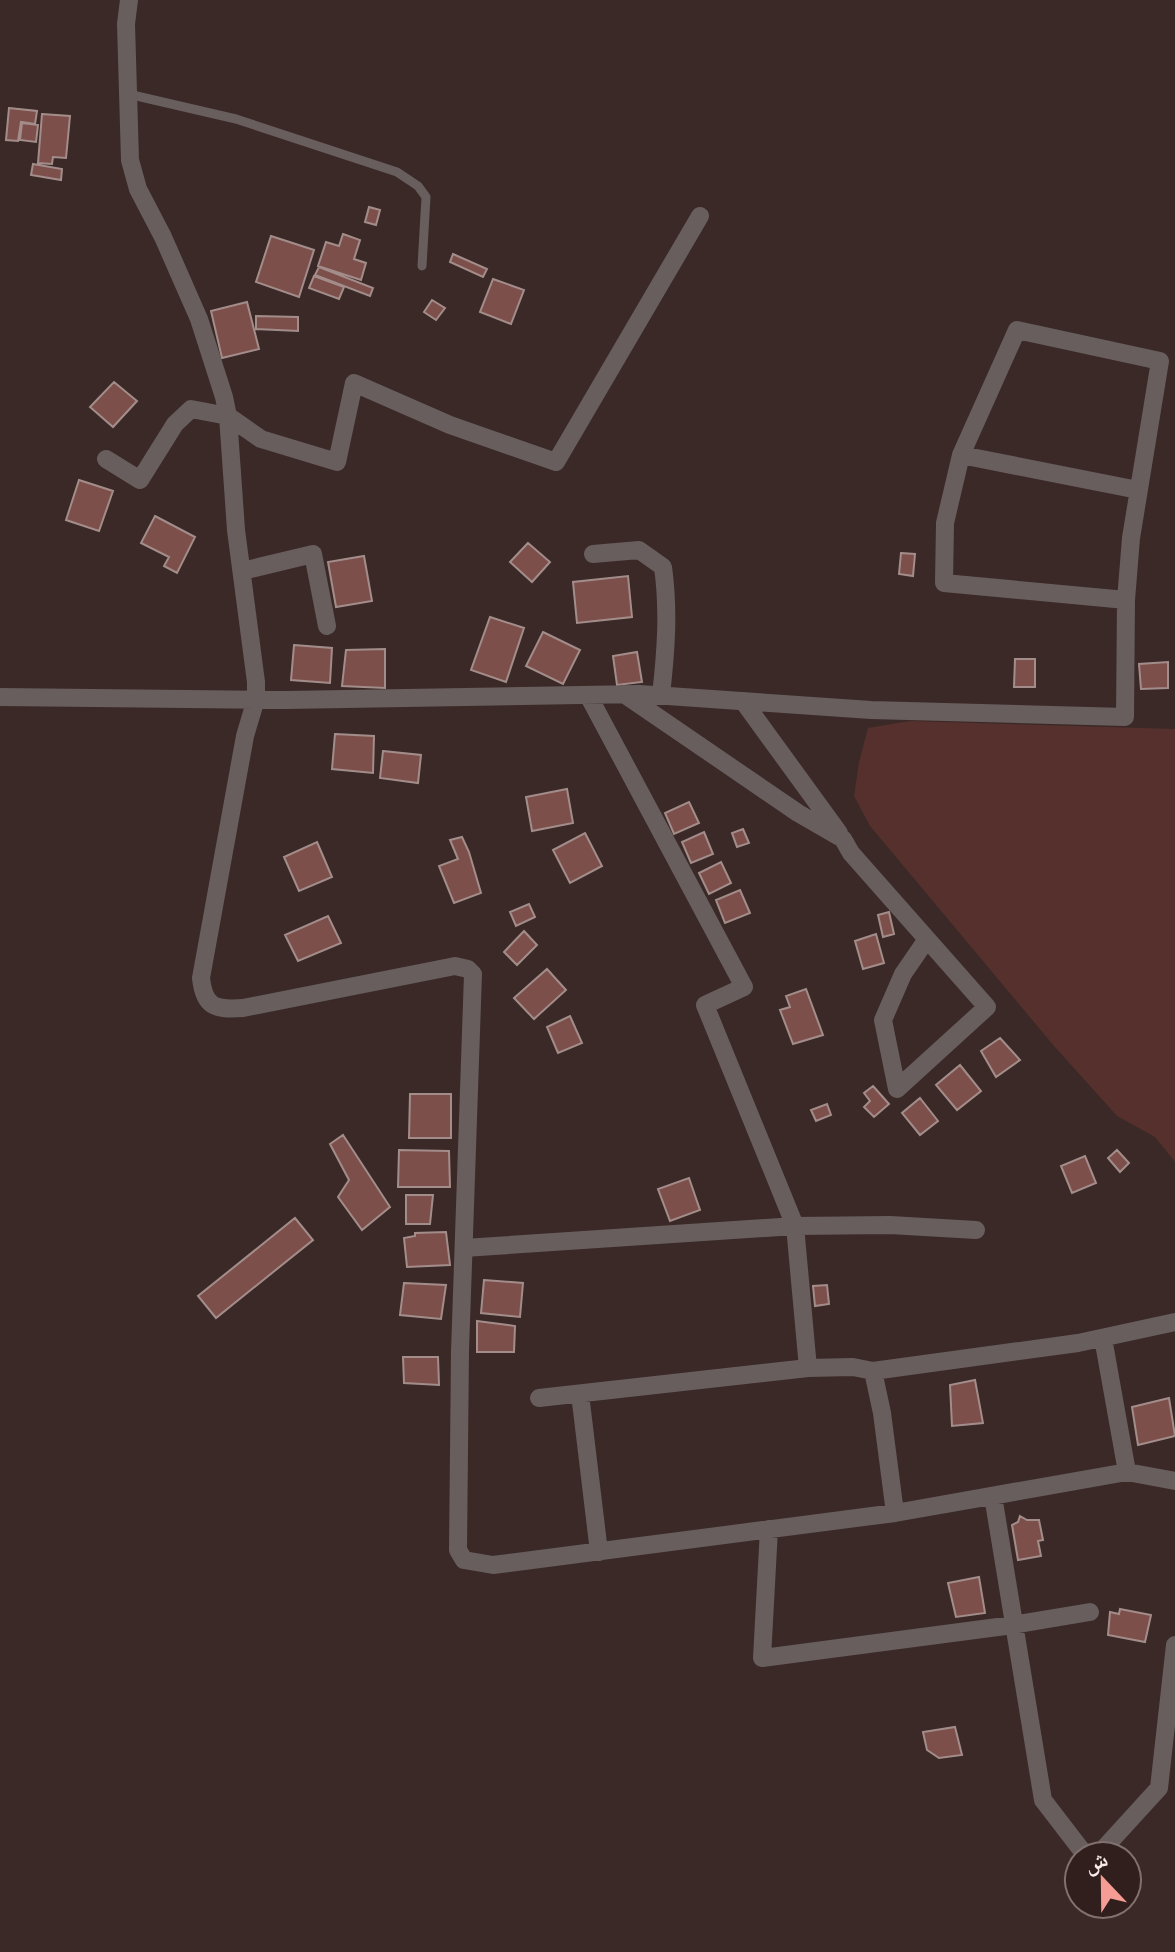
<svg xmlns="http://www.w3.org/2000/svg" width="1175" height="1952" font-family="'PT Sans','Noto Naskh Arabic',sans-serif">
<rect width="100%" height="100%" fill="#3a2927"/>
<path fill="#55302c" d="M 910,721 L 1175,729 L 1175,1162 L 1155,1137 L 1117,1116 L 1054,1046 L 870,826 L 854,796 L 859,762 L 868,728 Z"/>
<path fill="#7d4f4b" stroke="#a38d8a" stroke-width="2" d="M 9,108 L 37,111 L 35,124 L 21,122 L 18,141 L 6,140 Z
M 42,114 L 70,116 L 66,158 L 53,157 L 52,164 L 38,163 Z
M 22,123 L 38,125 L 36,142 L 20,140 Z
M 33,164 L 62,169 L 61,180 L 31,175 Z
M 369,207 L 380,210 L 376,225 L 365,222 Z
M 343,234 L 360,240 L 354,259 L 366,263 L 361,280 L 318,266 L 326,242 L 339,246 Z
M 271,236 L 314,250 L 299,297 L 256,282 Z
M 453,254 L 487,269 L 483,277 L 450,262 Z
M 319,267 L 373,288 L 370,296 L 315,275 Z
M 314,276 L 344,287 L 339,299 L 309,288 Z
M 493,279 L 524,290 L 511,324 L 480,312 Z
M 432,300 L 445,308 L 436,320 L 424,312 Z
M 247,302 L 259,349 L 222,358 L 211,311 Z
M 256,316 L 298,317 L 298,331 L 256,329 Z
M 114,382 L 137,401 L 113,427 L 90,407 Z
M 79,480 L 113,491 L 99,531 L 66,520 Z
M 155,516 L 195,537 L 177,573 L 164,566 L 169,557 L 141,543 Z
M 528,543 L 550,562 L 532,582 L 510,562 Z
M 901,553 L 915,554 L 913,576 L 899,574 Z
M 364,556 L 372,601 L 336,607 L 328,562 Z
M 628,576 L 632,617 L 577,623 L 573,582 Z
M 490,617 L 524,628 L 506,682 L 471,670 Z
M 543,632 L 580,650 L 563,684 L 526,666 Z
M 294,645 L 332,648 L 330,683 L 291,680 Z
M 385,649 L 385,688 L 342,686 L 346,650 Z
M 637,652 L 642,682 L 617,685 L 613,656 Z
M 1015,659 L 1035,659 L 1035,687 L 1014,687 Z
M 1168,662 L 1168,688 L 1141,689 L 1139,664 Z
M 335,734 L 374,736 L 373,773 L 332,769 Z
M 383,751 L 421,755 L 418,783 L 380,778 Z
M 567,789 L 573,823 L 532,831 L 526,797 Z
M 689,802 L 699,823 L 674,834 L 665,813 Z
M 743,829 L 749,843 L 737,847 L 732,833 Z
M 704,832 L 713,854 L 691,863 L 682,842 Z
M 585,833 L 602,866 L 570,883 L 553,850 Z
M 462,837 L 469,852 L 481,893 L 454,903 L 439,866 L 458,859 L 450,840 Z
M 317,842 L 332,877 L 299,891 L 284,857 Z
M 721,862 L 731,883 L 709,894 L 699,873 Z
M 740,890 L 750,913 L 725,923 L 716,900 Z
M 529,904 L 535,917 L 516,926 L 510,912 Z
M 889,912 L 894,934 L 883,937 L 878,915 Z
M 328,916 L 341,943 L 298,961 L 285,935 Z
M 524,931 L 537,945 L 517,965 L 504,952 Z
M 876,934 L 884,963 L 863,969 L 855,941 Z
M 547,969 L 566,990 L 534,1019 L 514,998 Z
M 806,989 L 823,1035 L 793,1044 L 780,1010 L 790,1007 L 786,996 Z
M 570,1016 L 582,1043 L 558,1053 L 547,1027 Z
M 1000,1038 L 1020,1060 L 996,1077 L 981,1051 Z
M 960,1065 L 981,1091 L 957,1110 L 936,1085 Z
M 873,1086 L 889,1104 L 874,1117 L 864,1107 L 870,1101 L 864,1093 Z
M 410,1094 L 451,1094 L 451,1138 L 409,1138 Z
M 920,1098 L 938,1121 L 920,1135 L 902,1113 Z
M 827,1104 L 831,1115 L 816,1121 L 811,1110 Z
M 343,1135 L 390,1207 L 362,1230 L 338,1197 L 349,1180 L 330,1144 Z
M 399,1150 L 449,1151 L 450,1187 L 398,1187 Z
M 1117,1150 L 1129,1163 L 1120,1172 L 1108,1158 Z
M 1085,1156 L 1096,1183 L 1072,1193 L 1061,1166 Z
M 689,1178 L 700,1210 L 670,1221 L 658,1189 Z
M 406,1195 L 433,1195 L 430,1224 L 406,1224 Z
M 295,1218 L 313,1240 L 216,1318 L 198,1296 Z
M 446,1232 L 450,1265 L 407,1267 L 404,1238 L 415,1236 L 415,1233 Z
M 484,1280 L 523,1283 L 520,1317 L 481,1313 Z
M 404,1283 L 446,1285 L 441,1319 L 400,1315 Z
M 827,1285 L 829,1304 L 815,1306 L 813,1286 Z
M 477,1321 L 515,1326 L 514,1352 L 477,1352 Z
M 403,1357 L 438,1357 L 439,1385 L 404,1383 Z
M 975,1380 L 983,1423 L 952,1426 L 950,1385 Z
M 1169,1398 L 1175,1436 L 1138,1445 L 1132,1407 Z
M 1020,1516 L 1027,1520 L 1039,1520 L 1043,1540 L 1038,1541 L 1041,1556 L 1018,1560 L 1012,1525 L 1018,1522 Z
M 979,1577 L 985,1613 L 956,1617 L 948,1583 Z
M 1120,1609 L 1151,1615 L 1145,1642 L 1108,1635 L 1110,1612 L 1119,1614 Z
M 955,1727 L 962,1755 L 939,1758 L 927,1750 L 923,1732 Z"/>
<g fill="none" stroke-linecap="round" stroke-linejoin="round">
<path stroke="#685e5d" stroke-width="9" d="M 128,94 L 236,119 L 397,172 L 418,186 L 426,197 L 422,266"/>
<path stroke="#685e5d" stroke-width="18" d="M 129,0 L 126,24 L 130,160 L 138,189 L 163,237 L 199,319 L 224,397 L 228,416 L 236,530 L 256,682 L 256,699 L 245,736 L 201,978 C 204,1007 215,1010 243,1008 L 455,966 L 468,969 L 473,974 L 460,1351 L 458,1550 L 464,1560 L 493,1565 L 895,1513 L 1127,1472
M 961,455 L 945,523 L 944,583 L 1126,600
M 106,459 L 140,480 L 175,424 L 191,409 L 228,416 L 261,439 L 337,462 L 354,383 L 450,425 L 556,462 L 700,216
M 593,554 L 639,550 L 663,567 C 669,611 666,651 661,695
M 242,571 L 313,554 L 327,626
M 624,694 L 798,813 L 843,839 L 851,853 L 987,1007 L 897,1089 L 883,1020 L 903,974 L 927,939
M 0,697 L 286,700 L 639,694 L 871,710 L 1125,717 L 1126,600 L 1131,538 L 1160,361 L 1017,330 L 961,455 L 1138,490
M 743,701 L 839,833
M 464,1248 L 795,1226 L 890,1225 L 976,1230
M 1103,1338 L 1127,1472 L 1175,1481
M 808,1368 L 853,1367 L 873,1371 L 882,1413 L 895,1513
M 873,1371 L 1078,1343 L 1175,1322
M 580,1394 L 599,1552
M 539,1398 L 808,1368 L 795,1226 L 705,1005 L 744,987 L 588,695
M 993,1496 L 1043,1800 L 1086,1856
M 769,1529 L 762,1658 L 1013,1625 L 1090,1612
M 1097,1856 L 1159,1788 L 1175,1645"/>
</g>
<g transform="translate(1103 1880) rotate(338)"><circle r="38" fill="#301f1d" stroke="#80716f" stroke-width="2"/>
<path d="M0-6L14 30L0 20L-14 30Z" fill="#f59c94"/>
<text y="-12" font-size="22" font-weight="bold" text-anchor="middle" fill="#f8ebea">ش</text>
</g>
</svg>
